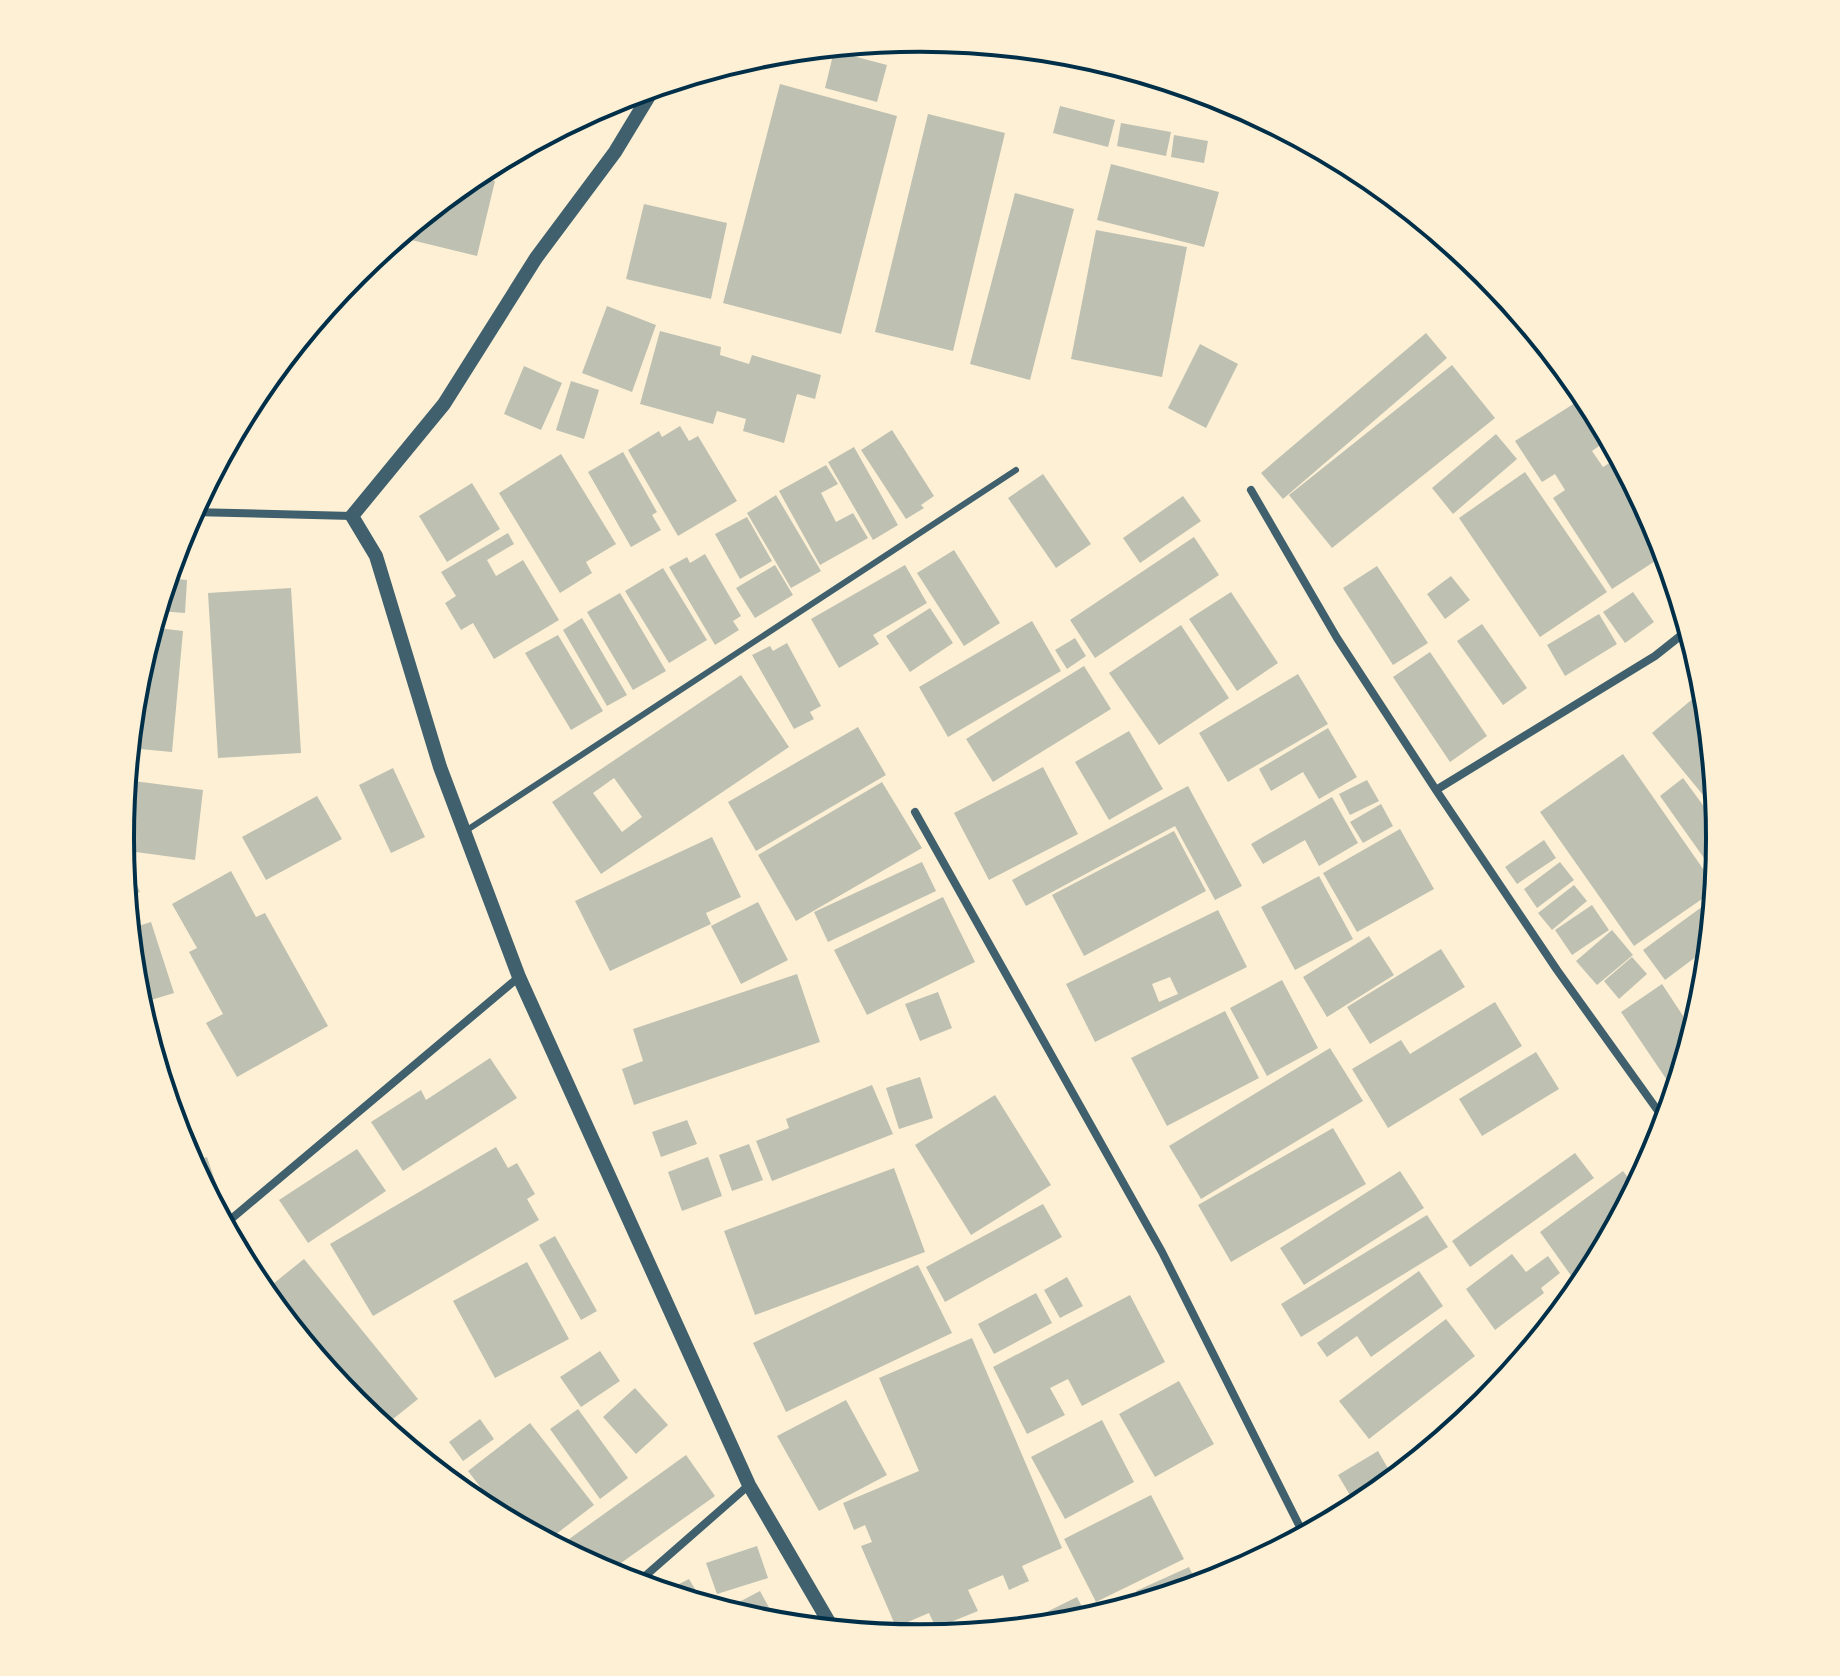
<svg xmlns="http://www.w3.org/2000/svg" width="1840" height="1676" font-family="Raleway,sans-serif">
<rect width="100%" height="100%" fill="#fdf0d5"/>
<path fill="#bec0b2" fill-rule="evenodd" d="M 834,51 L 887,65 L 877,102 L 825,88 Z
M 780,84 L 897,116 L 841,334 L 723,303 Z
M 1060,106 L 1115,120 L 1108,147 L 1053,133 Z
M 928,114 L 1005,133 L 953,351 L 875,332 Z
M 1121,123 L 1171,132 L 1166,156 L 1117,146 Z
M 1174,135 L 1208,141 L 1204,163 L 1171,157 Z
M 1111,164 L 1219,192 L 1204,247 L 1097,220 Z
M 477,172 L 476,176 L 495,181 L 477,256 L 399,237 Z
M 1015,193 L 1074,209 L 1030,380 L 970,364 Z
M 644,204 L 727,223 L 711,299 L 626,279 Z
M 1096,230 L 1187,247 L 1162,377 L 1071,359 Z
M 607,306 L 656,325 L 632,392 L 582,373 Z
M 660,331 L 721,347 L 720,355 L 749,364 L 752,355 L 821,375 L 815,399 L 797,394 L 784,443 L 743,431 L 746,419 L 717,411 L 713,424 L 640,404 Z
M 1426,333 L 1447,358 L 1283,499 L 1261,473 Z
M 1200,344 L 1238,364 L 1206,428 L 1168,408 Z
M 1452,365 L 1495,418 L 1332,548 L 1289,495 Z
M 524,366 L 562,383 L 541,430 L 504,414 Z
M 571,381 L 599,390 L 584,439 L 556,430 Z
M 1586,396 L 1609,439 L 1592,451 L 1603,467 L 1619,457 L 1659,532 L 1666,554 L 1612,589 L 1553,498 L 1565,490 L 1555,474 L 1542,482 L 1515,441 Z
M 680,426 L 689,441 L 698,436 L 737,501 L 678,536 L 628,450 L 659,431 L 662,437 Z
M 892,430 L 934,496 L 921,505 L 924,508 L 906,519 L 861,450 Z
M 1496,434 L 1517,459 L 1453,514 L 1432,488 Z
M 854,447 L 898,525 L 873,540 L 828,462 Z
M 623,452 L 657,512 L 652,515 L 661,530 L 631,547 L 588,472 Z
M 561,454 L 616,544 L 586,562 L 592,573 L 560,593 L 499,493 Z
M 826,465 L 838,484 L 821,493 L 836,522 L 853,513 L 868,538 L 820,565 L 779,491 Z
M 1525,472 L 1607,592 L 1540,637 L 1459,518 Z
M 1043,474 L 1091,544 L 1056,568 L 1008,498 Z
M 472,483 L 500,529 L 447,562 L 419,516 Z
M 776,495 L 821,571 L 791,588 L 747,513 Z
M 1183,496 L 1201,521 L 1140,563 L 1123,538 Z
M 747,517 L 772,561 L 740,579 L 715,534 Z
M 508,533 L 514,544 L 487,560 L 496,576 L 523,560 L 559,620 L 494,659 L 473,623 L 461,630 L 445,603 L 456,596 L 441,572 Z
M 1194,537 L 1219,575 L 1095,658 L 1070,620 Z
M 954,550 L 1000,623 L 964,646 L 917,573 Z
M 705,554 L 741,616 L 733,621 L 739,630 L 715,645 L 669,567 L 687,557 L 690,563 Z
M 775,565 L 793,595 L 755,618 L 736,588 Z
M 905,565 L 927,603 L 873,635 L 879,644 L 839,668 L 811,619 Z
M 1377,566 L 1428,643 L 1393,665 L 1343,588 Z
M 663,568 L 707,640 L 669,663 L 625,591 Z
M 1451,576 L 1470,600 L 1445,619 L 1427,594 Z
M 167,578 L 187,580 L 185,613 L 159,611 L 158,628 L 183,631 L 172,752 L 129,748 L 135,681 Z
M 291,588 L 301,753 L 218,758 L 208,593 Z
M 1231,592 L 1278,663 L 1237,691 L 1189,619 Z
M 1633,592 L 1654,622 L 1625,643 L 1603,612 Z
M 620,593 L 666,671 L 633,690 L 587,612 Z
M 930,608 L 953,643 L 910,672 L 886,636 Z
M 1599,614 L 1617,644 L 1565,676 L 1547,645 Z
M 582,618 L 627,695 L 607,706 L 563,630 Z
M 1032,621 L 1061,671 L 948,737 L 919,687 Z
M 1482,624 L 1527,688 L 1503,705 L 1457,641 Z
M 1181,625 L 1229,698 L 1159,745 L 1109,673 Z
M 558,635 L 603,711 L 571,730 L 525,653 Z
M 1075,638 L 1086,656 L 1067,669 L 1055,650 Z
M 787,643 L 821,706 L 810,712 L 814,719 L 794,729 L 752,655 L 770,646 L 773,651 Z
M 1430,652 L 1487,736 L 1450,762 L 1393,677 Z
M 1084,666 L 1111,709 L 993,782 L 966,739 Z
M 1298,674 L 1328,724 L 1228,782 L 1199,733 Z
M 741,675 L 789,747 L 601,874 L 552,802 ZM 614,778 L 642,817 L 622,832 L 593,793 Z
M 1702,691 L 1706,696 L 1717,812 L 1652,733 Z
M 858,727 L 886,775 L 756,851 L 728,802 Z
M 1328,728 L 1357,777 L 1319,799 L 1303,772 L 1271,791 L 1259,769 Z
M 1129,731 L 1163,789 L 1109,820 L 1075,762 Z
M 1623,754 L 1715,886 L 1715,890 L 1634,946 L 1540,812 Z
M 1043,767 L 1078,834 L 989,880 L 954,813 Z
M 393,768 L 425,837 L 391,853 L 359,785 Z
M 1683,778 L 1719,827 L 1716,875 L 1660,796 Z
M 126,780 L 203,790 L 195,860 L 121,850 L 120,838 Z
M 1367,780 L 1379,801 L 1350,815 L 1339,794 Z
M 882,782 L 922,848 L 796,921 L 758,855 Z
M 1188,786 L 1242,886 L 1215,900 L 1175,826 L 1026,906 L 1012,880 Z
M 317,796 L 342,839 L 266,880 L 242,837 Z
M 1332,797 L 1358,843 L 1319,866 L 1305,840 L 1263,864 L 1251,844 Z
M 1381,804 L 1393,826 L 1363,843 L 1350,822 Z
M 1400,829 L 1434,889 L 1357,932 L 1323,873 Z
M 1174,831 L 1206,891 L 1084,956 L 1052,895 Z
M 712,837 L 741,897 L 706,913 L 711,924 L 610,971 L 575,901 Z
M 1544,840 L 1556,858 L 1517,884 L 1505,867 Z
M 124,855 L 140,892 L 126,898 L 122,856 Z
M 922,862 L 936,891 L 828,942 L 814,912 Z
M 1560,862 L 1574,880 L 1537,908 L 1524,889 Z
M 231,871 L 256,917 L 265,913 L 328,1026 L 237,1077 L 206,1023 L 223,1014 L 189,952 L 197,948 L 172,904 Z
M 1319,876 L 1353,939 L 1295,970 L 1261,907 Z
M 1574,885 L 1587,901 L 1552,930 L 1538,913 Z
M 943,897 L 975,962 L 867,1015 L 834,950 Z
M 1714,898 L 1709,947 L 1665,980 L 1643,950 Z
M 758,902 L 788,960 L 741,984 L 711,926 Z
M 1592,905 L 1609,930 L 1572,955 L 1555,930 Z
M 1218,910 L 1247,967 L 1095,1042 L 1066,984 ZM 1170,977 L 1178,994 L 1159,1002 L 1152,984 Z
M 151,922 L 174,993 L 138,1004 L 129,929 Z
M 1612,930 L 1633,955 L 1597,985 L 1576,961 Z
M 1369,936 L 1394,975 L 1327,1017 L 1303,977 Z
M 1441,949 L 1465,987 L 1370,1044 L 1347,1007 Z
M 1632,957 L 1647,974 L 1619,999 L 1604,981 Z
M 797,974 L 820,1042 L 634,1105 L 622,1069 L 643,1061 L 633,1029 Z
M 1282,980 L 1318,1048 L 1267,1076 L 1230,1008 Z
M 1662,984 L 1693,1031 L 1675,1092 L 1621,1012 Z
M 938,992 L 952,1028 L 920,1041 L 905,1004 Z
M 1495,1002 L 1522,1046 L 1388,1128 L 1352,1069 L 1401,1040 L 1410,1054 Z
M 1225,1011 L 1259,1078 L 1167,1126 L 1131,1058 Z
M 1330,1048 L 1363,1101 L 1201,1199 L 1169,1146 Z
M 1536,1052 L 1559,1089 L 1482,1136 L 1459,1099 Z
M 490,1058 L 517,1098 L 403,1171 L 371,1122 L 421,1090 L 426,1100 Z
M 920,1077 L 933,1118 L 899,1129 L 886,1088 Z
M 872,1085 L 893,1134 L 772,1181 L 756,1141 L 789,1128 L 786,1119 Z
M 995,1095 L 1051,1185 L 971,1235 L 915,1145 Z
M 687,1120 L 697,1144 L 661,1157 L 652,1132 Z
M 1333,1128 L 1366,1184 L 1231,1262 L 1198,1205 Z
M 749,1144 L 763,1180 L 732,1191 L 719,1155 Z
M 496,1147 L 508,1168 L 517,1163 L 535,1194 L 527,1199 L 539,1220 L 373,1316 L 330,1244 Z
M 357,1149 L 386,1191 L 308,1243 L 279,1200 Z
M 1575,1153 L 1594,1178 L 1470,1267 L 1452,1241 Z
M 207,1157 L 225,1211 L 219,1215 L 191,1162 Z
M 708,1157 L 722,1196 L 682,1211 L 668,1172 Z
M 894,1168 L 925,1252 L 755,1315 L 724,1231 Z
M 1400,1171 L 1424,1208 L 1304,1285 L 1280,1248 Z
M 1623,1171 L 1636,1188 L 1598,1258 L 1572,1277 L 1540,1232 Z
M 1043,1204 L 1062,1237 L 945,1302 L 926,1267 Z
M 1427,1215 L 1448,1247 L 1301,1337 L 1281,1304 Z
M 555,1236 L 597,1311 L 581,1320 L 539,1245 Z
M 1512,1254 L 1526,1272 L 1548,1256 L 1560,1273 L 1541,1288 L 1544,1293 L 1495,1330 L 1466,1289 Z
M 304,1259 L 418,1399 L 383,1427 L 354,1403 L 263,1292 Z
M 527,1262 L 569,1339 L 495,1378 L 453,1301 Z
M 918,1265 L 952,1333 L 786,1412 L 753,1343 Z
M 1419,1271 L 1443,1306 L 1371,1357 L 1357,1336 L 1327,1357 L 1317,1343 Z
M 1067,1277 L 1083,1306 L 1060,1318 L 1044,1290 Z
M 1036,1293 L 1052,1323 L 994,1354 L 978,1324 Z
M 1130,1295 L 1165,1362 L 1082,1406 L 1068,1379 L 1050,1388 L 1065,1415 L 1027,1434 L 993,1367 Z
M 1446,1319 L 1475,1356 L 1369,1439 L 1339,1401 Z
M 1548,1328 L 1542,1335 L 1521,1361 L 1515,1352 Z
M 972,1338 L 1062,1548 L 1022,1566 L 1029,1581 L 1009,1590 L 1003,1575 L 968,1590 L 978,1611 L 936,1628 L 929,1613 L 896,1627 L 861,1546 L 872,1542 L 865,1525 L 854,1530 L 843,1503 L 919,1471 L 879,1378 Z
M 600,1351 L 620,1381 L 581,1407 L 560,1377 Z
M 1179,1381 L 1214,1444 L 1155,1477 L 1119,1414 Z
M 635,1388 L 668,1425 L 636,1454 L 603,1417 Z
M 846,1400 L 887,1475 L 819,1511 L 777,1436 Z
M 578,1409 L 628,1478 L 600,1499 L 550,1429 Z
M 480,1419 L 494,1439 L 463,1461 L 449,1442 Z
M 1102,1420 L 1134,1482 L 1065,1519 L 1031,1457 Z
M 530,1423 L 594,1505 L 547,1541 L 505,1519 L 468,1471 Z
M 1378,1451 L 1394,1479 L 1357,1507 L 1338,1475 Z
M 686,1455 L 715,1496 L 607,1573 L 558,1547 Z
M 1151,1495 L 1184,1559 L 1096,1602 L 1064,1539 Z
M 757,1546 L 768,1578 L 717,1594 L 706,1563 Z
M 1189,1567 L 1198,1586 L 1142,1603 L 1136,1591 Z
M 689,1579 L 704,1604 L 663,1592 Z
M 760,1591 L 778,1624 L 763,1623 L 724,1610 Z
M 1077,1597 L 1088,1619 L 1076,1623 L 1012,1629 Z
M 1132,1598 L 1134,1605 L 1096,1616 L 1094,1610 Z"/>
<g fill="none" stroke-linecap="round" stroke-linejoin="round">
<path stroke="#3f606c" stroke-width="6" d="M 464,832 L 1016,470"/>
<path stroke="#3f606c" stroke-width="8" d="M 1167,81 L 1273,124
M 1251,490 L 1337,638 L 1436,790 L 1557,970 L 1666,1122
M 191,512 L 352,516
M 1436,790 L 1655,656 L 1689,629
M 915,812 L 1162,1252 L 1304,1535
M 224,1225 L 519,977
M 636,1584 L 749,1485"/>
<path stroke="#3f606c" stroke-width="14" d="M 655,86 L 615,152 L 536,258 L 444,404 L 352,516 L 376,556 L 440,767 L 519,977 L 749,1485 L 833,1629"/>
</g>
<path d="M0 0H1840V1676H0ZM134 838a786 786 0 1 1 1572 0a786 786 0 1 1-1572 0Z" fill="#fdf0d5" fill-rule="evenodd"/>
<path fill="none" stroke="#003049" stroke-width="4" d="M134 838a786 786 0 1 1 1572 0a786 786 0 1 1-1572 0Z"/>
</svg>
